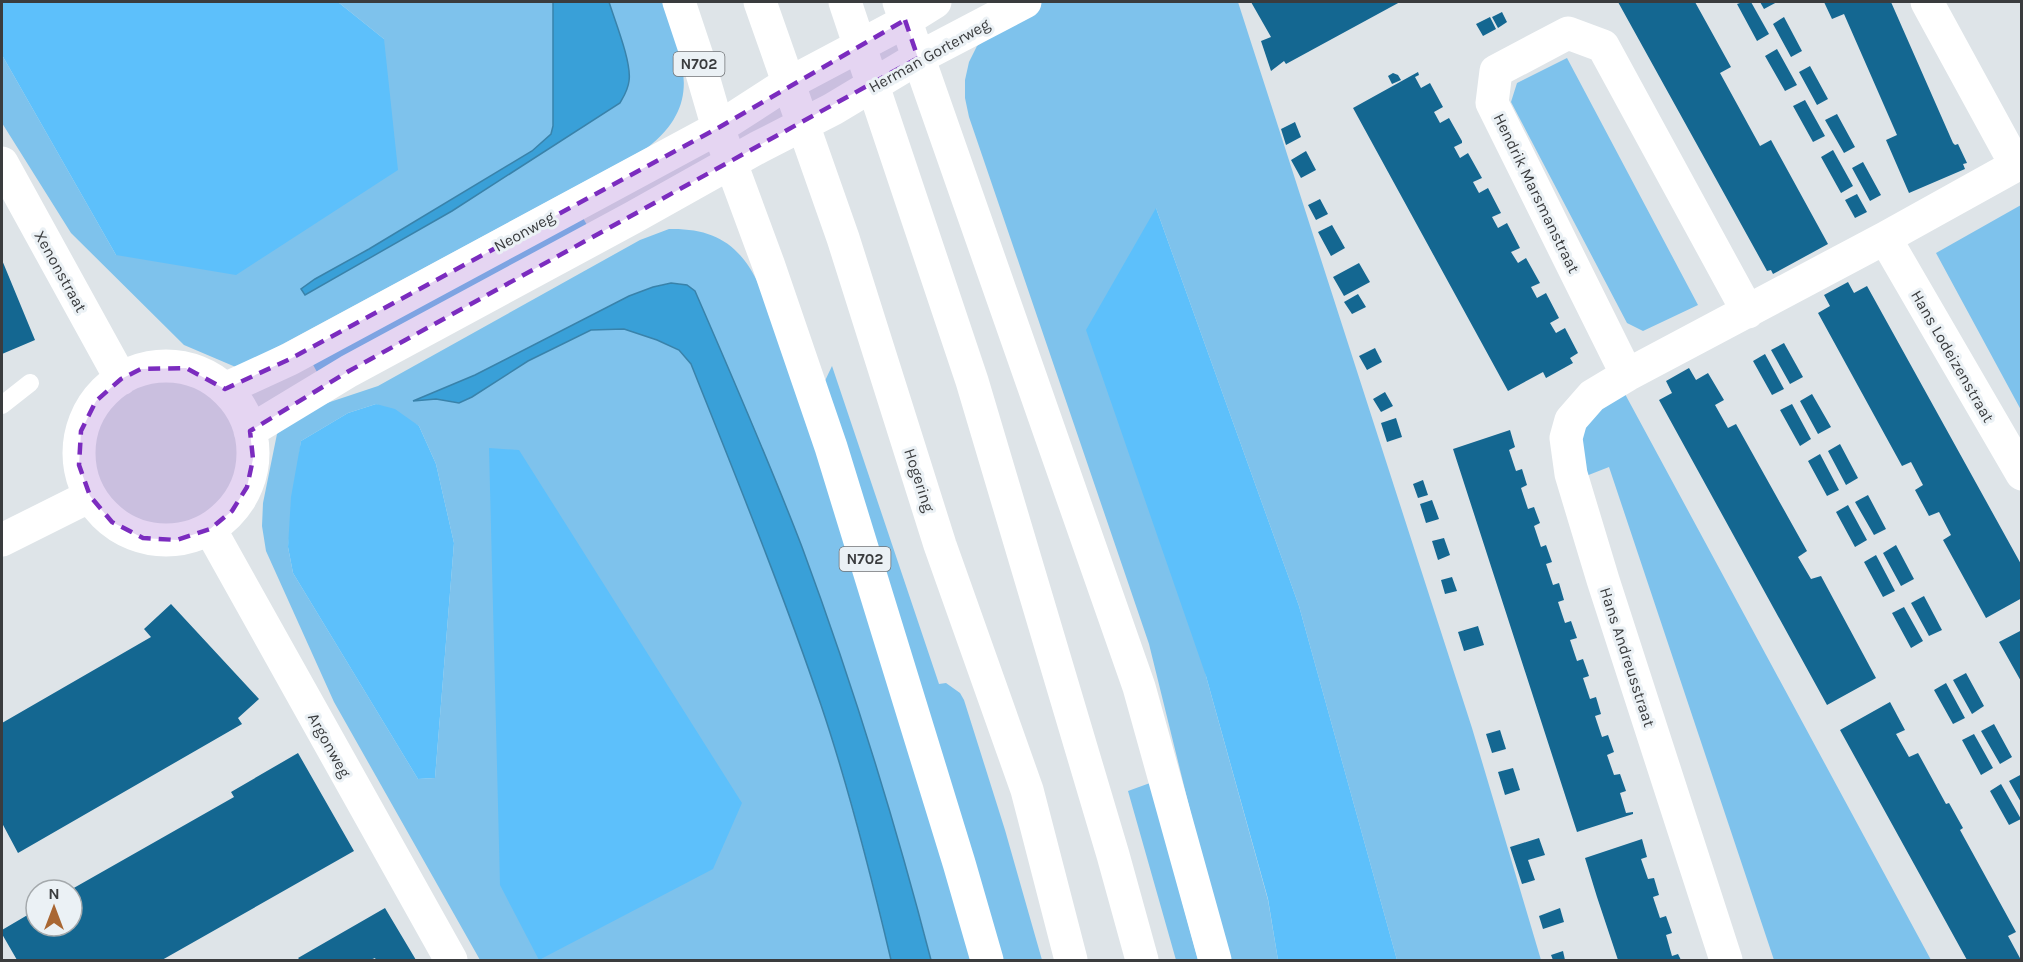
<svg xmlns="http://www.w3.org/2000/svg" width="2023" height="962" font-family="Karla,sans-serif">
<rect width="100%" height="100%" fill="#dee4e8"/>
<path fill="#7ec2ec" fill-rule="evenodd" d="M 338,2 L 553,2 L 553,126 L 551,134 L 532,151 L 369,249 L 315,279 L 305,295 L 452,211 L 620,103 C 624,96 628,90 629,81 C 632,63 615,21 609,2 L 662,2 C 682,59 705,103 647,148 L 238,368 L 184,345 L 71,233 L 2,123 L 2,55 L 116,255 L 384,39 Z
M 1039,2 L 1238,2 L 1472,728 L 1541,960 L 1397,960 L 1299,606 L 1156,208 L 1206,676 L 1268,900 L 1278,960 L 1227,960 L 1149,644 L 969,117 L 965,98 L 965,80 L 969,62 L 977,46 Z
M 1567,58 L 1698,305 L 1643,331 L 1627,323 L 1511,102 L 1517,83 Z
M 2021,205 L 2021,410 L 1936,253 Z
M 579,211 L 587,225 L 317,372 L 311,361 Z
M 669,229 C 714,228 740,244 759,285 L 819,457 L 880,643 L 971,960 L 931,960 L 921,921 L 695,291 C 681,280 669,283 653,287 L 475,375 L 416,400 L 436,399 L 459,403 L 472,397 L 528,361 L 591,330 L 624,329 L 657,340 L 679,350 L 691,364 C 736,478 784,591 822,707 C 849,790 871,876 891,960 L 480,960 L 334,702 L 266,551 L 262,526 L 263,503 L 277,434 L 284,424 L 309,409 L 378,386 L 640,240 ZM 376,404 L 419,426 L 436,464 L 454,543 L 435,778 L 418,779 L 293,573 L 288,547 L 301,441 L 348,413 Z
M 832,366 L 939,684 L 946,683 L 960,693 L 964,700 L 1005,830 L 1042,960 L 996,960 L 823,385 Z
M 1625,394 L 1931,960 L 1774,960 L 1609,467 L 1586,476 L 1582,437 L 1590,416 Z
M 1150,783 L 1198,960 L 1176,960 L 1128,791 Z"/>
<path fill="#5dc0fb" d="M 2,2 L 338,2 L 384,39 L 398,170 L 236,275 L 116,255 L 2,55 Z
M 1156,208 L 1299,606 L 1397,960 L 1278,960 L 1268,899 L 1206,676 L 1086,330 Z
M 376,404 L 395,409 L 419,426 L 436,464 L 454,543 L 435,778 L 418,779 L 293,573 L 288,547 L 291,497 L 301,441 L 348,413 Z
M 489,448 L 519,450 L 742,803 L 713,869 L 539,960 L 500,885 Z"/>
<path fill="#39a0d8" stroke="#3982aa" stroke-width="1.5" d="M 553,2 L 609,2 C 615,21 632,63 629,81 C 628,90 624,96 620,103 L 452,211 L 305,295 L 301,289 L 315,279 L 369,249 L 532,151 L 551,134 L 553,126 Z
M 671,283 L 687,285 L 695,291 C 732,376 769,461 802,547 C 852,682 895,821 931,960 L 891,960 C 871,875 849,788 821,705 C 782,590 736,477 691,364 L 679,350 L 657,340 L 624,329 L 591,330 L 528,361 L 472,397 L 459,403 L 436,399 L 413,401 L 475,375 L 629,296 L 653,287 Z"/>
<path fill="#146791" d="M 1251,2 L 1400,2 L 1286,64 L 1284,61 L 1271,71 L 1261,41 L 1271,37 Z
M 1618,2 L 1695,2 L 1731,67 L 1720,73 L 1760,146 L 1771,140 L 1828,244 L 1773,274 L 1771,270 L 1767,271 Z
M 1743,2 L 1751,2 L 1769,34 L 1757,41 L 1737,4 Z
M 1760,2 L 1777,2 L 1764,9 Z
M 1824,2 L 1891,2 L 1953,143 L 1955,145 L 1958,144 L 1967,163 L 1963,164 L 1965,169 L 1909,193 L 1886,140 L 1897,135 L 1876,87 L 1844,14 L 1832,19 Z
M 1502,12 L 1507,22 L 1498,28 L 1492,17 Z
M 1490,17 L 1496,29 L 1483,36 L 1476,24 Z
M 1784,17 L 1802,51 L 1791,57 L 1773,24 Z
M 1777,49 L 1797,85 L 1785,91 L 1765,56 Z
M 1810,66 L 1828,99 L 1817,105 L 1799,72 Z
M 1418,72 L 1419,75 L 1415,77 L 1421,88 L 1430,83 L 1443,107 L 1434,112 L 1440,123 L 1449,118 L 1462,141 L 1462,143 L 1454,147 L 1460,158 L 1468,153 L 1482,178 L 1473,182 L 1479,193 L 1488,188 L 1501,213 L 1492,217 L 1498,228 L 1507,223 L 1520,248 L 1511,252 L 1518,263 L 1526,258 L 1540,283 L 1531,287 L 1537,298 L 1546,293 L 1559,318 L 1550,323 L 1556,333 L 1565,328 L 1578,353 L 1570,358 L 1573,363 L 1546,378 L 1543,372 L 1508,391 L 1353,108 Z
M 1393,73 L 1398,75 L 1401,80 L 1392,84 L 1388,76 Z
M 1805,100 L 1825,136 L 1813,142 L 1793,106 Z
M 1837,114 L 1855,147 L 1844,153 L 1825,120 Z
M 1295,122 L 1301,137 L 1286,145 L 1281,129 Z
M 1833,150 L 1853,186 L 1841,193 L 1821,157 Z
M 1306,151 L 1316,170 L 1301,178 L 1291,160 Z
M 1863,162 L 1881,195 L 1870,201 L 1852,168 Z
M 1857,194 L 1867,212 L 1855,218 L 1845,200 Z
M 1320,199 L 1328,214 L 1316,220 L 1308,205 Z
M 1332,225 L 1345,248 L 1331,256 L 1318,232 Z
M 2,260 L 35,340 L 2,354 Z
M 1359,263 L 1370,282 L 1344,296 L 1333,277 Z
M 1848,282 L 1854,293 L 1867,286 L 2022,566 L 2022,598 L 1986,618 L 1943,540 L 1951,535 L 1939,512 L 1929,516 L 1915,490 L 1923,485 L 1911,462 L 1902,466 L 1818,313 L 1830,306 L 1824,295 Z
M 1358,294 L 1366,307 L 1352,314 L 1344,302 Z
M 1784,343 L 1803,377 L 1790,384 L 1771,350 Z
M 1375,348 L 1382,362 L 1367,370 L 1359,356 Z
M 1765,354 L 1784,389 L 1772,395 L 1753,361 Z
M 1689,368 L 1696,380 L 1708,373 L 1724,400 L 1715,405 L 1728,428 L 1736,424 L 1807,551 L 1798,557 L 1811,579 L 1821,576 L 1876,678 L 1827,705 L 1659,400 L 1672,393 L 1666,381 Z
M 1385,392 L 1393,406 L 1381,412 L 1373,399 Z
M 1812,394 L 1831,427 L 1818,434 L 1800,401 Z
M 1792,404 L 1811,439 L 1800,446 L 1780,410 Z
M 1396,418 L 1402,437 L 1387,442 L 1381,423 Z
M 1510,430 L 1515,447 L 1509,450 L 1516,471 L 1522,469 L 1527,485 L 1521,488 L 1528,509 L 1534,507 L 1540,523 L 1534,526 L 1541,547 L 1546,545 L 1552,562 L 1546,564 L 1553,585 L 1559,583 L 1564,600 L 1558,602 L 1565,623 L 1571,621 L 1577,638 L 1570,640 L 1577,661 L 1583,659 L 1589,676 L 1583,678 L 1590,699 L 1596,697 L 1601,714 L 1595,716 L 1602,737 L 1608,735 L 1614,752 L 1607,755 L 1614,775 L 1620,774 L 1626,791 L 1620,793 L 1626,813 L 1633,812 L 1633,814 L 1577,832 L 1453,449 Z
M 1840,444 L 1858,478 L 1846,485 L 1828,451 Z
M 1820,454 L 1839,490 L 1827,496 L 1808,461 Z
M 1423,480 L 1428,495 L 1418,498 L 1413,484 Z
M 1868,495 L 1886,529 L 1874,535 L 1855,502 Z
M 1432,500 L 1439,519 L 1426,523 L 1420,504 Z
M 1848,505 L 1867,540 L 1855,547 L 1836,512 Z
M 1444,538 L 1450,555 L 1438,560 L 1432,541 Z
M 1896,545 L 1914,579 L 1901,586 L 1883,553 Z
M 1876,555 L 1895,591 L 1883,597 L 1864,562 Z
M 1452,577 L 1457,591 L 1445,594 L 1441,580 Z
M 1924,596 L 1942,630 L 1929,636 L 1911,603 Z
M 171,604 L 259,699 L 238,718 L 242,724 L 18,853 L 2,823 L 2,723 L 151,637 L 144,629 Z
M 1904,607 L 1923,641 L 1911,648 L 1892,613 Z
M 1478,626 L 1484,645 L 1464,651 L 1458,632 Z
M 2022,630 L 2022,683 L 1999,642 Z
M 1966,673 L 1984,706 L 1972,714 L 1953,680 Z
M 1946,683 L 1965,718 L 1953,724 L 1934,690 Z
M 1890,702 L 1905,730 L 1896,734 L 1909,757 L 1918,753 L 1946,804 L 1949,803 L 1963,828 L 1960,830 L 2016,932 L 2008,936 L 2021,960 L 1967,960 L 1840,730 Z
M 1994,724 L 2012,757 L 2000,764 L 1981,731 Z
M 1500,730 L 1506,749 L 1492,753 L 1486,734 Z
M 1974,734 L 1993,768 L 1981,775 L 1962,740 Z
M 298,753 L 354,851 L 162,960 L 17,960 L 2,934 L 2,930 L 36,910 L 36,926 L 72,926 L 72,889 L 234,797 L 231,792 Z
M 1513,768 L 1520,790 L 1505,795 L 1498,772 Z
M 2022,774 L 2022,804 L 2009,781 Z
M 2001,784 L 2021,819 L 2009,825 L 1990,791 Z
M 1539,838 L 1545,855 L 1528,860 L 1535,880 L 1522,884 L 1510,847 Z
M 1642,839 L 1647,857 L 1641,859 L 1648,879 L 1654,878 L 1659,895 L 1653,897 L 1660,918 L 1666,916 L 1672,933 L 1666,935 L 1672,956 L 1678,954 L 1681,960 L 1618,960 L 1597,897 L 1585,858 Z
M 385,908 L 416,960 L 376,960 L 375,958 L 370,960 L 300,960 L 298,958 Z
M 1560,908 L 1564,922 L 1543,929 L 1539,916 Z
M 1563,951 L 1565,960 L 1553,960 L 1551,955 Z"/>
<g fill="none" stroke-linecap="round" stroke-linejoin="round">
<path stroke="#fff" stroke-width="18" d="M 2,405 L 30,383"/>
<path stroke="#fff" stroke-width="33" d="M 1927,2 L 2016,165
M 2,163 L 121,379
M 1885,238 L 2022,474
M 1748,312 L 1603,46 L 1568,33 L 1496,71 L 1492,103 L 1627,375 L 1885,238 L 2022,162
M79 453a87 87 0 1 1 174 0a87 87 0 1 1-174 0Z
M 1627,375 L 1592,396 L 1571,420 L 1566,438 L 1571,474 L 1603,580 L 1726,960
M 225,389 L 290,359 L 718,128 L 780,88 L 895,27 L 935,2
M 250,431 L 349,371 L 634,217 L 759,147 L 833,109 L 918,58 L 1025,2
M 210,529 L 451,960
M 2,540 L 90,496"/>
<path stroke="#fff" stroke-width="33" d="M 679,2 L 697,56 L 718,128 L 769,266 L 831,447 L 959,863 L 987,960
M 760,2 L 843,238 L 940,545 L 1027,790 L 1071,960
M 845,2 L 972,381 L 1113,855 L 1142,960
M 899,2 L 1139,687 L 1215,960"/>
</g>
<path fill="#7b2cbf" fill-opacity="0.2" stroke="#7b2cbf" stroke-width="4.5" stroke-dasharray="12 8" stroke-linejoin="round" d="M 905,20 L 918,58 L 349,371 L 250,431 L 253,459 L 247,487 L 232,511 L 210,529 L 177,540 L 143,538 L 112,522 L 90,496 L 79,465 L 81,431 L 96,401 L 121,379 L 141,369 L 186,368 L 225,389 L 290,359 L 718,128 Z"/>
<g text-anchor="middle" stroke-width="6" stroke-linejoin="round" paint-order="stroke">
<g fill="#ebf1f5" stroke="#6f7275" stroke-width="1.5">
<rect x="673.5" y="52" width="51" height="24" rx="4.5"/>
<rect x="839.5" y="547" width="51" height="24" rx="4.5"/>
</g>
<g font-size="15" font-weight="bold" fill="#3a3c3e">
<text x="699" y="69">N702</text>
<text x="865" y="564">N702</text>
</g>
<g font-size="16" fill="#3a3c3e" stroke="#ebf1f5">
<text transform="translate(929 55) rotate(-29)" y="6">Herman Gorterweg</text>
<text transform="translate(1537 193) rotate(64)" y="6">Hendrik Marsmanstraat</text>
<text transform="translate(524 231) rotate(-29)" y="6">Neonweg</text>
<text transform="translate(61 271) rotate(61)" y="6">Xenonstraat</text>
<text transform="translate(1953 356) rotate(60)" y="6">Hans Lodeizenstraat</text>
<text transform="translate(920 480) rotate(72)" y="6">Hogering</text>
<text transform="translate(1628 657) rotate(72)" y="6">Hans Andreusstraat</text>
<text transform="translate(330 745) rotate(61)" y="6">Argonweg</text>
</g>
</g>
<rect width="2023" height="962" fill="none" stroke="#3a3c3e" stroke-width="6"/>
<g transform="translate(54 908)"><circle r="28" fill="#ebf1f5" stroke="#a4a9ac" stroke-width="1.5"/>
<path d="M0-4.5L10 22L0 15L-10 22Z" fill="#a96733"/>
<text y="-9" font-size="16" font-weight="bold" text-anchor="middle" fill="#3a3c3e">N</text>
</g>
</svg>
